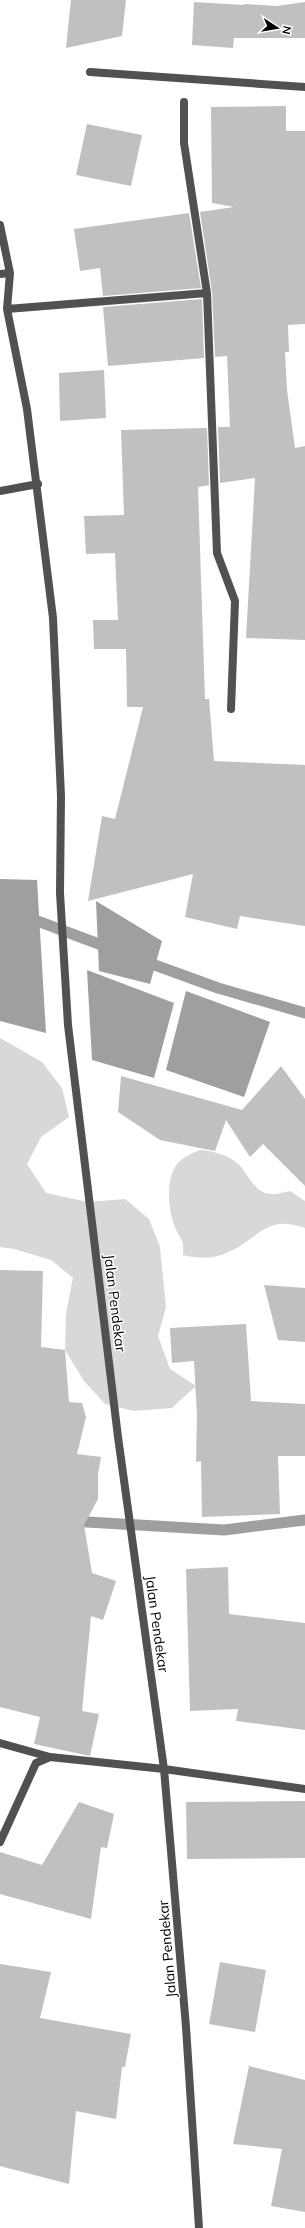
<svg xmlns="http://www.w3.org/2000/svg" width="305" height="2228" font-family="Mulish,sans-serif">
<rect width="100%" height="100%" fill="#fff"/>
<path fill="#d8d8d8" d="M 0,1038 L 42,1062 L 62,1088 L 69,1117 L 41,1137 L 27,1164 L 46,1193 L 88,1202 L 125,1199 L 149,1219 L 160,1247 L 166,1307 L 158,1336 L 170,1369 L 196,1386 L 172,1408 L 134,1411 L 105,1404 L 84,1381 L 65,1350 L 66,1313 L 73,1278 L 51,1260 L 14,1249 L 0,1247 Z
M 200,1150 C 215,1151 232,1156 242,1168 C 248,1176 253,1187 263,1192 C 271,1196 282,1193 290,1191 L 305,1201 L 305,1228 C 298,1226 288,1223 280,1224 C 268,1225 260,1232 250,1239 C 229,1255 210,1262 183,1255 C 184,1236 181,1242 175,1227 C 168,1211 166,1182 175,1167 C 180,1158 191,1154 200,1150 Z"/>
<path fill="#9f9f9f" d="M 0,879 L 37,880 L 46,1033 L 0,1021 Z
M 96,901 L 162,941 L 150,984 L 99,971 Z
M 87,970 L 174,1003 L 154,1078 L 92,1060 Z
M 186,991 L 270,1022 L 244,1097 L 166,1070 Z"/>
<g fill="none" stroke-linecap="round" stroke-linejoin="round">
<path stroke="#9f9f9f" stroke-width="11" d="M 0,907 L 112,949
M 141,960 L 218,988 L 305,1013
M 70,1521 L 224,1530 L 305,1520"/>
</g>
<path fill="#c0c0c0" d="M 71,0 L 126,0 L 122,36 L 66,48 Z
M 194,2 L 244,5 L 244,4 L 277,6 L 305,2 L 305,38 L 234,38 L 233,48 L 192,45 Z
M 286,106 L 286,131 L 305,131 L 305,324 L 288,325 L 289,352 L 285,352 L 287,390 L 295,448 L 305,446 L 305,640 L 246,638 L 255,478 L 220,483 L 218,427 L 230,427 L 227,356 L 215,357 L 212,292 L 200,212 L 234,207 L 212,203 L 211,107 Z
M 87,124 L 142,135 L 131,186 L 76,175 Z
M 189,213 L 201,288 L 103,296 L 100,268 L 80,271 L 74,229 Z
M 202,299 L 204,358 L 108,366 L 103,307 Z
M 104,370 L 106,418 L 60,421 L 59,373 Z
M 207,428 L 209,485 L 198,487 L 205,699 L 209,699 L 214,761 L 305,765 L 305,926 L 240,916 L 237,929 L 185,917 L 193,874 L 88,901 L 102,816 L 115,819 L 143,707 L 127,707 L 126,649 L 94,649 L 93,620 L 118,620 L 115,553 L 86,554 L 84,516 L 124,515 L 121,430 Z
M 281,1066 L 305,1099 L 305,1186 L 263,1144 L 250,1157 L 226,1120 L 215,1151 L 160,1140 L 118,1112 L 121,1076 L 242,1110 Z
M 0,1270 L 43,1271 L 41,1347 L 65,1350 L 69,1402 L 82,1403 L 86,1417 L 77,1454 L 101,1457 L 98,1474 L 98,1499 L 84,1525 L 92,1573 L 116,1581 L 103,1620 L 91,1616 L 82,1711 L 99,1714 L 90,1756 L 34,1744 L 40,1717 L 0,1707 Z
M 264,1285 L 305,1288 L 305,1342 L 278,1340 Z
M 246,1324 L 251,1401 L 305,1404 L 305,1456 L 278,1456 L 280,1514 L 202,1517 L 201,1461 L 196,1462 L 197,1416 L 194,1361 L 172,1363 L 170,1328 Z
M 228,1567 L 229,1614 L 305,1623 L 305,1730 L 236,1721 L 238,1709 L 190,1711 L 186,1569 Z
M 305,1801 L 305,1858 L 187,1859 L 186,1802 Z
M 79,1802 L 114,1814 L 107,1848 L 101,1847 L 91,1919 L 0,1894 L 0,1852 L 42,1865 Z
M 220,1962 L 266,1970 L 255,2032 L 209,2024 Z
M 0,1964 L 51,1972 L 40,2018 L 131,2034 L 125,2067 L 122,2067 L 116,2119 L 76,2111 L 69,2184 L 0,2166 Z
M 249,2066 L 305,2080 L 305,2212 L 271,2206 L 282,2149 L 233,2144 Z"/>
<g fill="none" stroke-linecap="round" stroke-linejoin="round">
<path stroke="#515151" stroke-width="8" d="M 90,72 L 305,87
M 184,102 L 184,143 L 207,293 L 217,553 L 235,601 L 231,709
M 0,225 L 10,273 L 7,309 L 27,409 L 53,618 L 61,796 L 60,893 L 68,1025 L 118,1437 L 164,1769 L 186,2027 L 199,2228
M 0,274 L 10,273
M 7,309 L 207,293
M 0,491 L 38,484
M 0,1743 L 50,1757
M 0,1842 L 36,1763 L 50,1757 L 164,1769 L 305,1789"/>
</g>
<g text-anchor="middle" stroke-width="3" stroke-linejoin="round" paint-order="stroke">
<g font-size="14" fill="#000" stroke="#fff">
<text transform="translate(115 1303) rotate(83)" y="5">Jalan Pendekar</text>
<text transform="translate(157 1624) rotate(82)" y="5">Jalan Pendekar</text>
<text transform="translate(167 1949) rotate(-95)" y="5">Jalan Pendekar</text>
</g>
</g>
<g transform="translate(277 28) rotate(102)" stroke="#ffffff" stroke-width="3" paint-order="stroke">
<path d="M0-3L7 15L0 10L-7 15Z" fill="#000000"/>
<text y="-6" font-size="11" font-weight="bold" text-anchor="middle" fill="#000000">N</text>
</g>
</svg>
